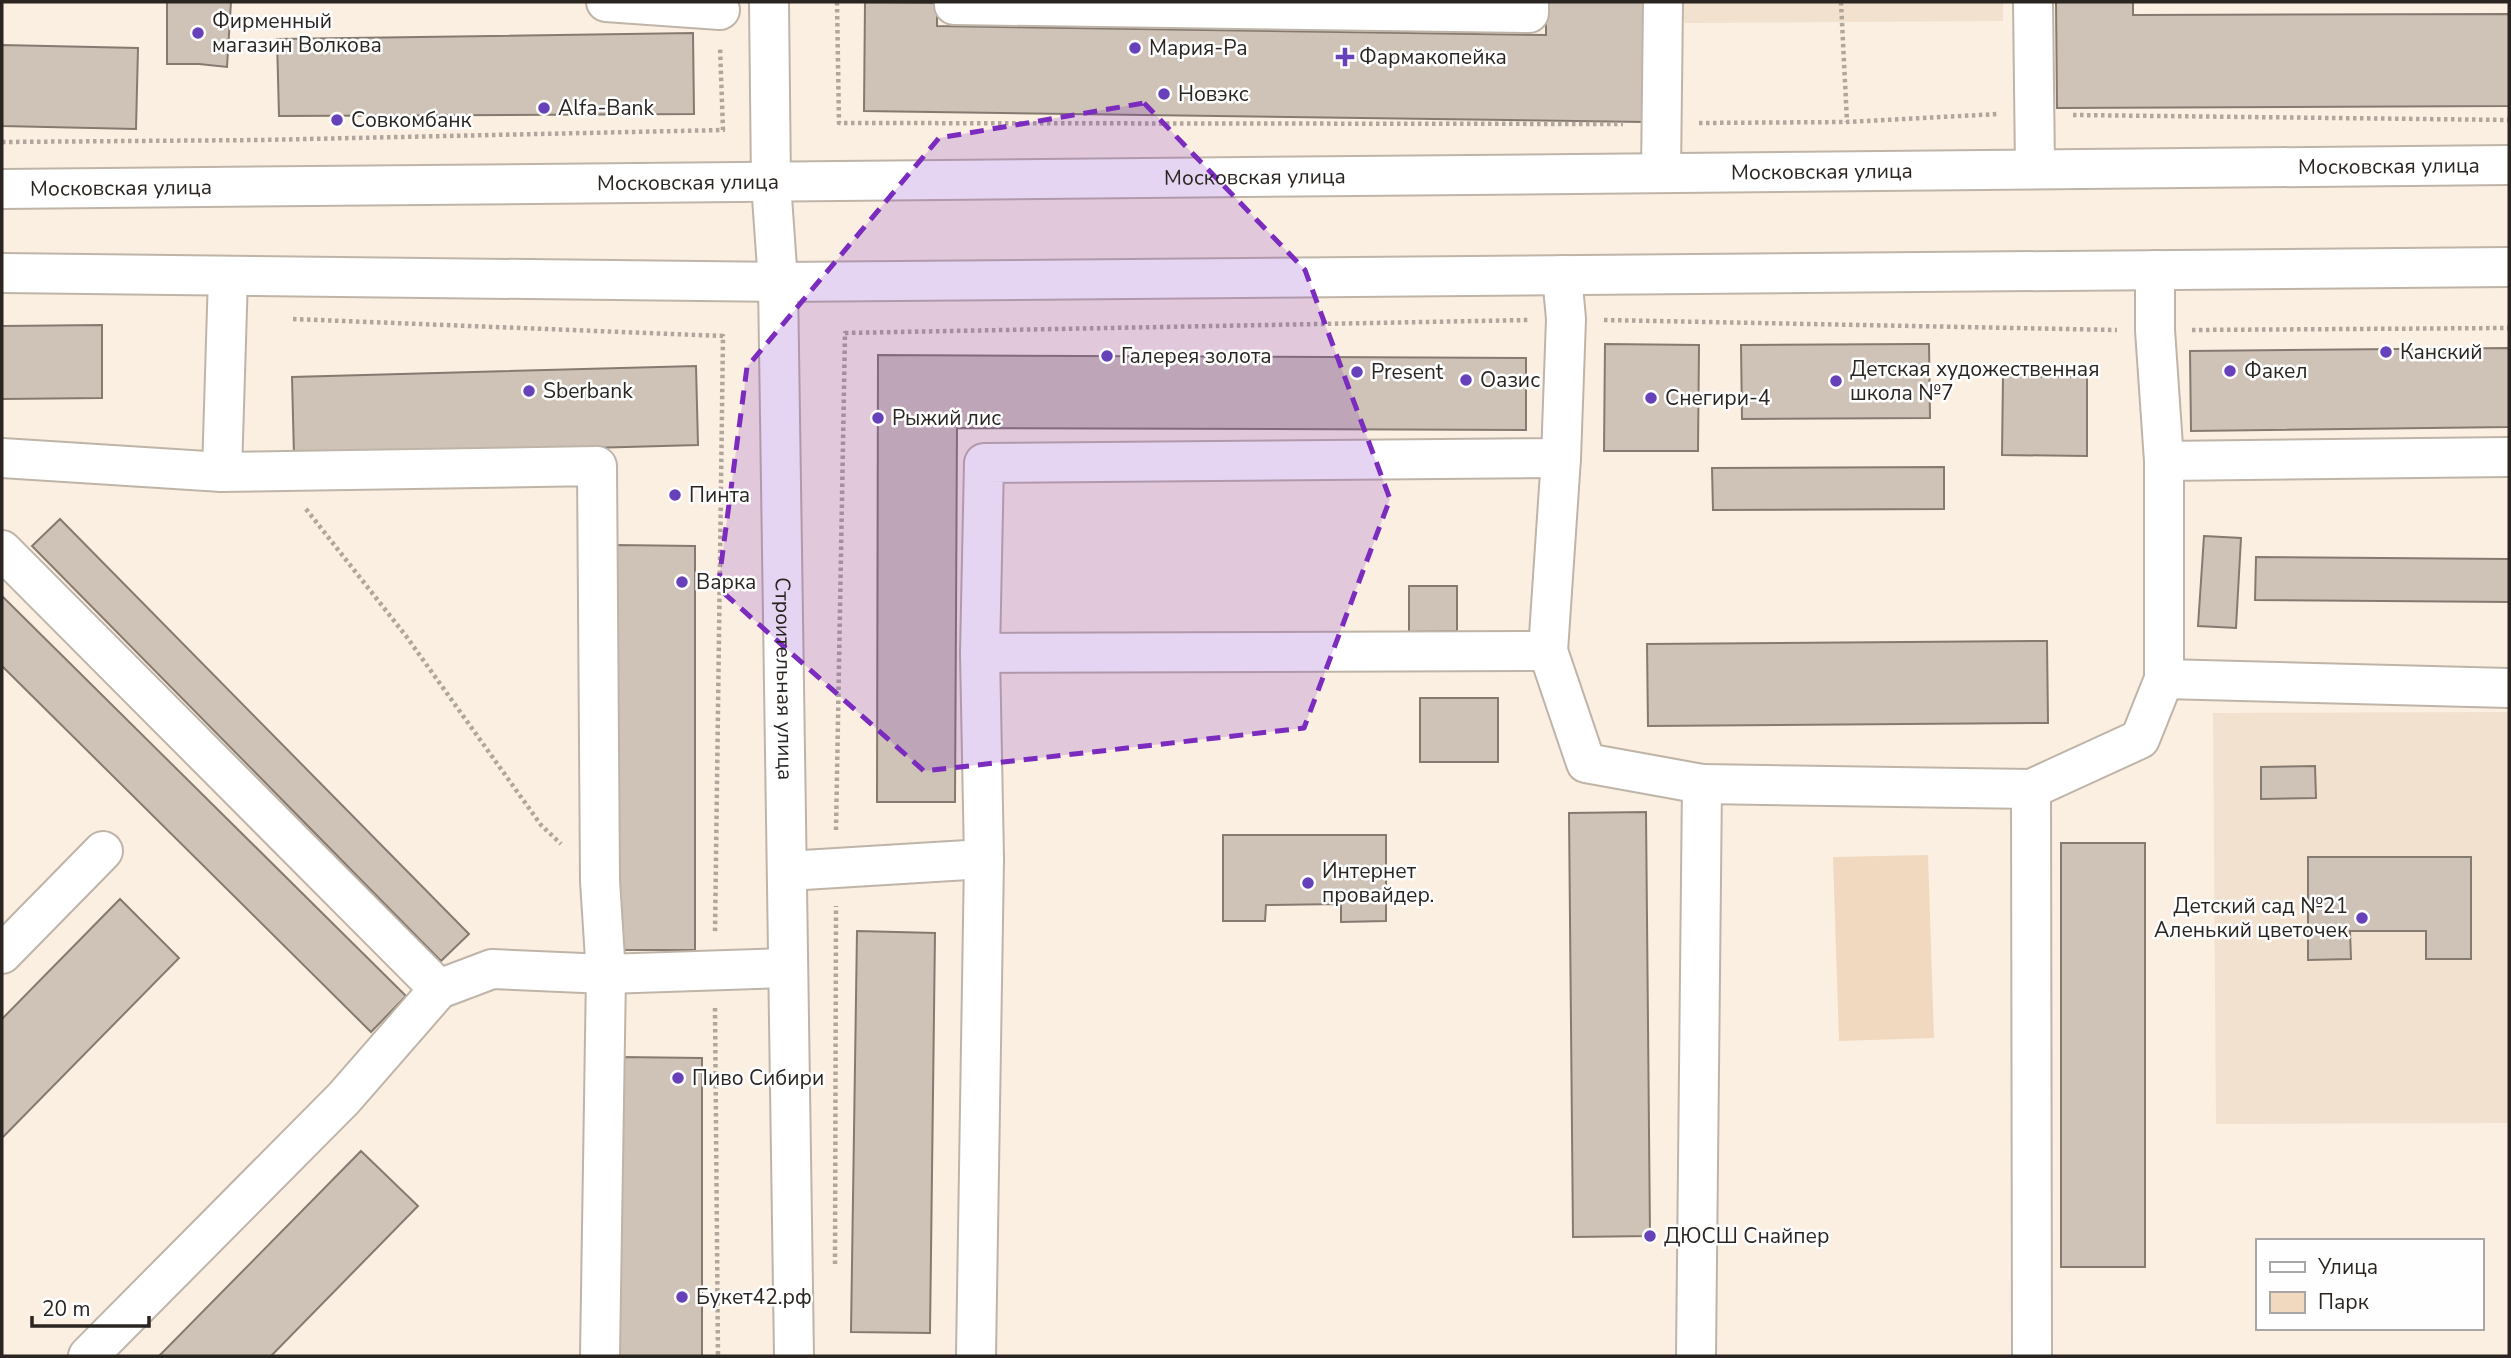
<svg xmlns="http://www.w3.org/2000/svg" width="2511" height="1358" font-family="'Nunito Sans',sans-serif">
<rect width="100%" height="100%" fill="#fbefe2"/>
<path fill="#f2e1ce" d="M 1684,2 L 2003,2 L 2003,21 L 1684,23 Z
M 2509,712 L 2509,1123 L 2216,1124 L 2213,713 Z"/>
<path fill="#f1d9bf" d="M 1928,855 L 1934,1038 L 1839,1041 L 1833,857 Z"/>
<path fill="#cfc3b7" stroke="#857a6f" stroke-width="2" d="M 167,2 L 231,2 L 227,67 L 199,64 L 167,64 Z
M 865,2 L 937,3 L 937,26 L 1546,35 L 1546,2 L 1645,2 L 1644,122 L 864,111 Z
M 2056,2 L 2133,2 L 2133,15 L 2509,14 L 2509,106 L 2057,108 Z
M 693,33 L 694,114 L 279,116 L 277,39 Z
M 2,45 L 138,48 L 136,129 L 2,126 Z
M 102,325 L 102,398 L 2,399 L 2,326 Z
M 1605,344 L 1699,345 L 1698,451 L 1604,451 Z
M 1919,344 L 1929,344 L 1930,418 L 1742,419 L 1741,345 Z
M 2509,348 L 2509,427 L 2191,431 L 2190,351 Z
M 878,355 L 1526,358 L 1526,430 L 957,428 L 955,802 L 877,802 Z
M 696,366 L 698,445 L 294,456 L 292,377 Z
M 2003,376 L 2087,377 L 2087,456 L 2002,455 Z
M 1944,467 L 1944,509 L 1713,510 L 1712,468 Z
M 60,519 L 469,934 L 441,961 L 32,546 Z
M 2204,536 L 2241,538 L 2236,628 L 2198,626 Z
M 616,545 L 695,546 L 695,950 L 616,950 Z
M 2256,557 L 2509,559 L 2509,602 L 2255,600 Z
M 1409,586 L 1457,586 L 1457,631 L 1409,632 Z
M 2,596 L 406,996 L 371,1032 L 2,666 Z
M 2047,641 L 2048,723 L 1648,726 L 1647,644 Z
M 1420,698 L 1498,698 L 1498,762 L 1420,762 Z
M 2315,766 L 2316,798 L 2261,799 L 2261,767 Z
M 1646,812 L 1650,1236 L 1573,1237 L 1569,813 Z
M 1223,835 L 1386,835 L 1386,921 L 1341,922 L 1341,904 L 1266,905 L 1265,921 L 1223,921 Z
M 2061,843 L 2145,843 L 2145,1267 L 2061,1267 Z
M 2308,857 L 2471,857 L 2471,959 L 2426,959 L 2426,931 L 2350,931 L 2351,959 L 2308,960 Z
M 120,899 L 179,958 L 2,1138 L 2,1019 Z
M 857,931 L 935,933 L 930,1333 L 851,1332 Z
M 620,1057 L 702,1058 L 702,1356 L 619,1356 Z
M 361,1151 L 418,1206 L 271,1356 L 159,1356 Z"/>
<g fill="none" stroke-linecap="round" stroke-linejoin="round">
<defs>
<g id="minor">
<path d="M 606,2 L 720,10"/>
<path id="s1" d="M 769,2 L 771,183 L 778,282 L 794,1356"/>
<path d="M 954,2 L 954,5 L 1529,13 L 1529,2"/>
<path d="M 2033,2 L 2035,168"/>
<path d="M 1661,173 L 1663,2"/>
<path d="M 228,276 L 222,472 L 597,466 L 600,881 L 606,974 L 788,968"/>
<path d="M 2,458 L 222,472"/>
<path d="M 2164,461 L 2509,457"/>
<path d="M 2,550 L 439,989"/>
<path d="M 1548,651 L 1561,458"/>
<path d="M 980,653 L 1548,651 L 1586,763 L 1702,784 L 1696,1356"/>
<path d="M 2164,679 L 2509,688"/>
<path d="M 1702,784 L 2031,789 L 2140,739 L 2164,679 L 2164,461 L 2155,330 L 2155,270"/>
<path d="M 2031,789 L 2032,1356"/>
<path d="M 787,871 L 984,859 L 980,653 L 984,463 L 1561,458 L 1566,319 L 1562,275"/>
<path d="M 2,954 L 103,851"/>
<path d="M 88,1356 L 344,1098 L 439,989 L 492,969 L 606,974 L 600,1356"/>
<path d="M 976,1356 L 984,859"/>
</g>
<g id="major">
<path id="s2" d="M 2,189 L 2509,165"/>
<path d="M 2,273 L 778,282 L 2509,267"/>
</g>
</defs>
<use href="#minor" stroke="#bfb4a8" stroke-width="42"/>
<use href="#major" stroke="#bfb4a8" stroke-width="42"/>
<path stroke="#b0a69c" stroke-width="4.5" stroke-dasharray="3.5 3.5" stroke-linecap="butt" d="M 837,2 L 839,123 L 1623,124
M 1841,2 L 1847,122
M 2073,115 L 2509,120
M 1699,123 L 1847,122 L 1998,114
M 2,142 L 261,140 L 723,130 L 720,47
M 293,319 L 723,336 L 715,933
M 1604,320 L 2117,330
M 2192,330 L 2509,328
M 306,509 L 406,636 L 541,825 L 561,844
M 836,830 L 845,333 L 1529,320
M 715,1008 L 718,1356
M 835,1264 L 836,906"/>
<use href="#minor" stroke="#fff" stroke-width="38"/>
<use href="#major" stroke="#fff" stroke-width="38"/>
</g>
<path fill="#7b2cbf" fill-opacity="0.2" stroke="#7b2cbf" stroke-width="5" stroke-dasharray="14 9" stroke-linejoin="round" d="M 1144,103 L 1305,270 L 1390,499 L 1304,728 L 924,771 L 718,588 L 747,367 L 939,138 Z"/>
<g fill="#6641ba" stroke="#fefefe" stroke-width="2.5">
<circle cx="198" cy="33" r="7"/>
<circle cx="1135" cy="48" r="7"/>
<path d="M1341.5 46.5h7v7h7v7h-7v7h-7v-7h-7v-7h7z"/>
<circle cx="1164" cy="94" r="7"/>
<circle cx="544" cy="108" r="7"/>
<circle cx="337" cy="120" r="7"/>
<circle cx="2386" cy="352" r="7"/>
<circle cx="1107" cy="356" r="7"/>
<circle cx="2230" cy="371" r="7"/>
<circle cx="1357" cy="372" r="7"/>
<circle cx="1466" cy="380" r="7"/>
<circle cx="1836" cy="381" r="7"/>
<circle cx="529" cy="391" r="7"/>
<circle cx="1651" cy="398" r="7"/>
<circle cx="878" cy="418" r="7"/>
<circle cx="675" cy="495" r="7"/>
<circle cx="682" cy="582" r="7"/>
<circle cx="1308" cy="883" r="7"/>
<circle cx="2362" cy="918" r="7"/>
<circle cx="678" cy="1078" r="7"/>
<circle cx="1650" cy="1236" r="7"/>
<circle cx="682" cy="1297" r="7"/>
</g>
<g text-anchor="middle" stroke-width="5" stroke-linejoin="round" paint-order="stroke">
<g font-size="21" fill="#2a2521" stroke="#fefefe" text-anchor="start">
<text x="212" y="28">Фирменный<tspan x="212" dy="24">магазин Волкова</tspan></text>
<text x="1149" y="55">Мария-Ра</text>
<text x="1359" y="64">Фармакопейка</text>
<text x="1178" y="101">Новэкс</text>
<text x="558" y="115">Alfa-Bank</text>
<text x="351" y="127">Совкомбанк</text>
<text x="2400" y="359">Канский</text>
<text x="1121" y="363">Галерея золота</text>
<text x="1850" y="376">Детская художественная<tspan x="1850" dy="24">школа №7</tspan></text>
<text x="2244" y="378">Факел</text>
<text x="1371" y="379">Present</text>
<text x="1480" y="387">Оазис</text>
<text x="543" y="398">Sberbank</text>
<text x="1665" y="405">Снегири-4</text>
<text x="892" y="425">Рыжий лис</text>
<text x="689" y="502">Пинта</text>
<text x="696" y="589">Варка</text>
<text x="1322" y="878">Интернет<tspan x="1322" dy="24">провайдер.</tspan></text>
<text x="2348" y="913" text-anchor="end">Детский сад №21<tspan x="2348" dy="24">Аленький цветочек</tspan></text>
<text x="692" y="1085">Пиво Сибири</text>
<text x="1664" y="1243">ДЮСШ Снайпер</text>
<text x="696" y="1304">Букет42.рф</text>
</g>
<g font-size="21" fill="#2a2521" stroke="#fefefe">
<text dy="7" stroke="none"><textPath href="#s2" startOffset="2387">Московская улица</textPath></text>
<text dy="7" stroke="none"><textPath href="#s2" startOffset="1820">Московская улица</textPath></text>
<text dy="7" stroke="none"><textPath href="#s2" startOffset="1253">Московская улица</textPath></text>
<text dy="7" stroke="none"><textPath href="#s2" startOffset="686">Московская улица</textPath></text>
<text dy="7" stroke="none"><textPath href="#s2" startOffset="119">Московская улица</textPath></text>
<text dy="7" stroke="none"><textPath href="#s1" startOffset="677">Строительная улица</textPath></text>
</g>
</g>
<rect width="2511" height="1358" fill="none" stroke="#2a2521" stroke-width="7"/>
<rect x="2256" y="1239" width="228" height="91" fill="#fefefe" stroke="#a9a7a6" stroke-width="2"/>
<rect x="2270" y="1262" width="35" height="10" fill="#ffffff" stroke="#a9a7a6" stroke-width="2"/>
<text x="2318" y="1274" font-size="21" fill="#2a2521">Улица</text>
<rect x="2270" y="1292" width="35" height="21" fill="#f1d9bf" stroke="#a9a7a6" stroke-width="2"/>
<text x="2318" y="1309" font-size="21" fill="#2a2521">Парк</text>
<path d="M32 1316v10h117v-10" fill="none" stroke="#2a2521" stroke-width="3.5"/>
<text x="42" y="1316" font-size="21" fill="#2a2521" stroke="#fefefe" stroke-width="5" paint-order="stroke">20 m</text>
</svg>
